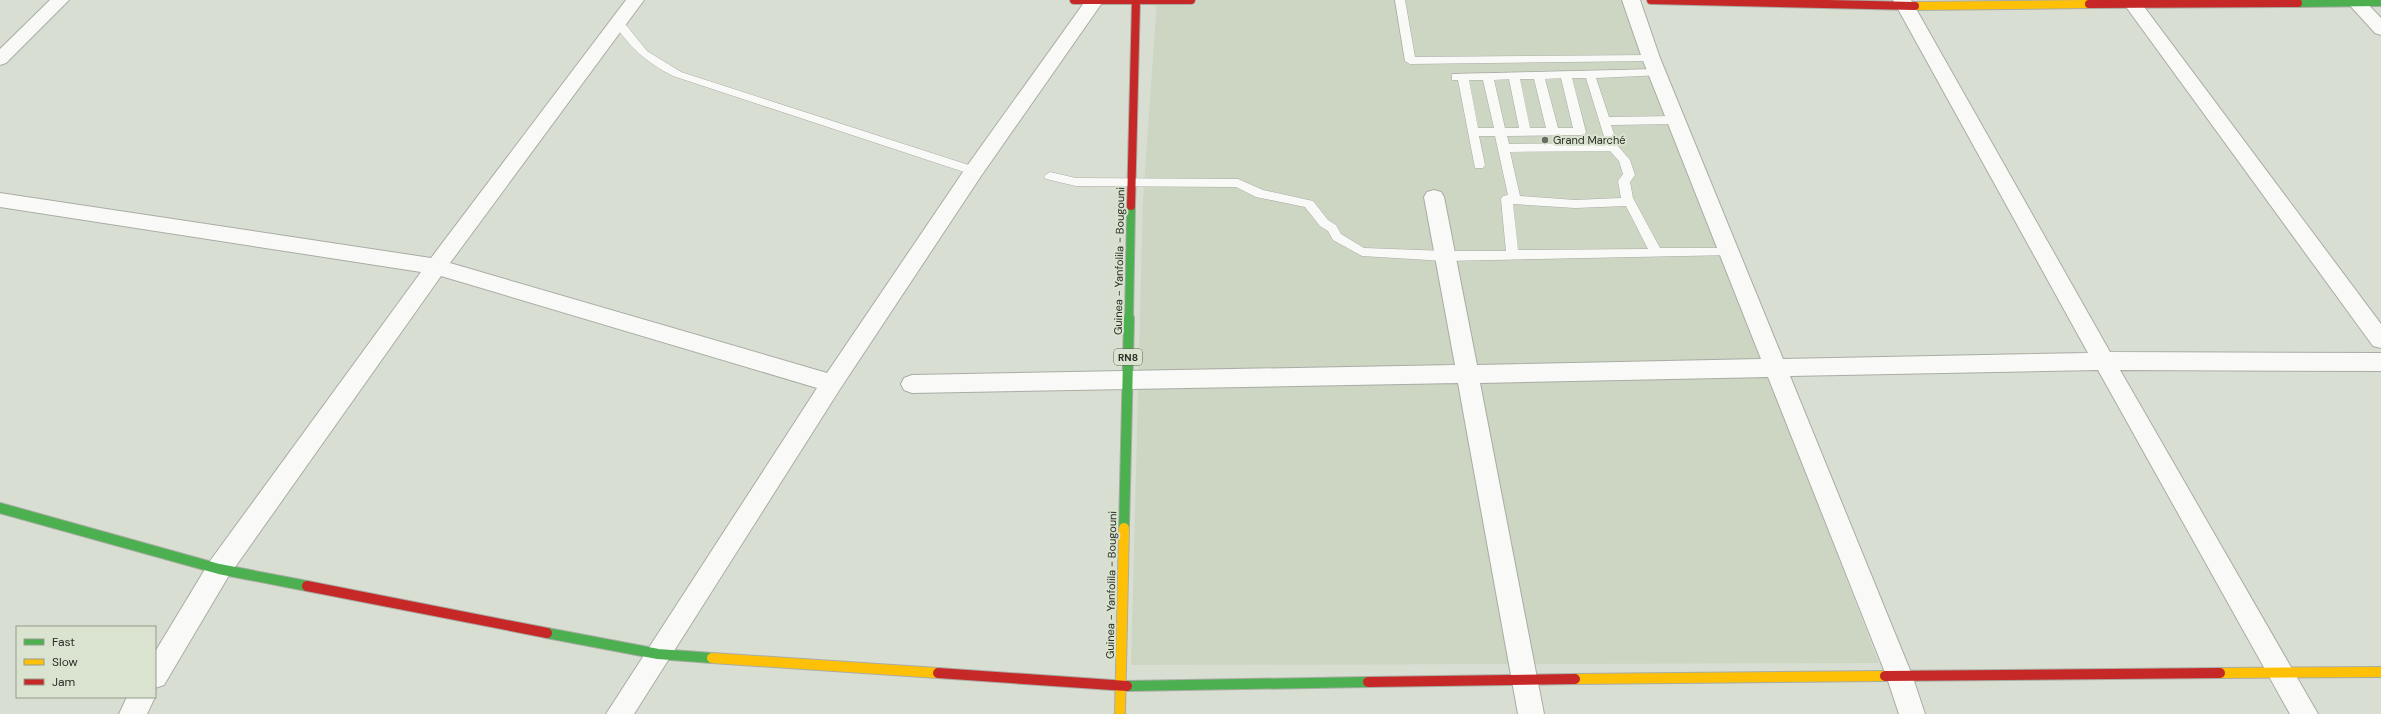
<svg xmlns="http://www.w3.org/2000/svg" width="2381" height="714" font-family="'DM Sans',sans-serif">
<rect width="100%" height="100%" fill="#d9ded3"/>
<path fill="#cdd5c3" d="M 1157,0 L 1622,0 L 1879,663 L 1131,665 L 1143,200 Z"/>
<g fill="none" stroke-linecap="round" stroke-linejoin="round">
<defs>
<path id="lane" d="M 1395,0 L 1405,0 L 1415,57 L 1651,55 L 1656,58 L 1651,61 L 1410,64 L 1405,61 Z
M 618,19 L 622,20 L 647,51 L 681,72 L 978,168 L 980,171 L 978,174 L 970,174 L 673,76 C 646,62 629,47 613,22 Z
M 1658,69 L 1663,73 L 1662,75 L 1596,78 L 1609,117 L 1676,116 L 1682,120 L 1676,124 L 1611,125 L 1618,146 L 1630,160 L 1635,175 L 1630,182 L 1633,198 L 1660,248 L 1728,248 L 1732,249 L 1734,252 L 1732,255 L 1445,261 L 1362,256 L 1333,240 L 1328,231 L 1320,226 L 1305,207 L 1256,197 L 1236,187 L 1076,186 L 1046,179 L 1044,176 L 1050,172 L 1076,178 L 1238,179 L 1263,190 L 1313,201 L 1328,220 L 1336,225 L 1341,234 L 1364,248 L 1445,251 L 1506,251 L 1501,199 L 1503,196 L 1508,195 L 1495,136 L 1479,136 L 1485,165 L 1483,168 L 1475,168 L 1458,80 L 1452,80 L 1452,74 ZM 1561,78 L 1573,128 L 1558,128 L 1545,79 ZM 1572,78 L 1586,78 L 1606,143 L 1509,144 L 1507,136 L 1584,135 L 1586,132 ZM 1509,79 L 1519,128 L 1505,128 L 1494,80 ZM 1520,79 L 1534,79 L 1546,128 L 1530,128 ZM 1469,80 L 1483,80 L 1494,128 L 1478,128 ZM 1610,151 L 1619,161 L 1623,174 L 1618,181 L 1621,198 L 1575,200 L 1520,196 L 1510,152 ZM 1513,204 L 1575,208 L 1626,206 L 1648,249 L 1518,250 Z"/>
<path id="street" d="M 50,0 L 69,0 L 6,63 L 0,65 L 0,49 Z
M 626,0 L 644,0 L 450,263 L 827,373 L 967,166 L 1086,0 L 1104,0 L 981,176 L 840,389 L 634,714 L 606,714 L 817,388 L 441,276 L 228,577 L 164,685 L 155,688 L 155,652 L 210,561 L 421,272 L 0,207 L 0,193 L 431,258 Z
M 1622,0 L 1640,0 L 1660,58 L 1783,359 L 2088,353 L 1893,0 L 1911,0 L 2110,352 L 2381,353 L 2381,371 L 2120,370 L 2318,714 L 2290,714 L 2098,370 L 1790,376 L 1912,675 L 1925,714 L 1899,714 L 1886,675 L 1768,377 L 1480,383 L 1544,714 L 1518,714 L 1458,383 L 912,393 L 904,390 L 901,384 L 904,378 L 912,375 L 1455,365 L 1424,197 L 1427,192 L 1434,190 L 1441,192 L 1444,197 L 1477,365 L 1761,359 L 1642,58 Z
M 2121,0 L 2139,0 L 2381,324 L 2381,348 L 2373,346 Z
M 2345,0 L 2364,0 L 2381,18 L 2381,35 L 2375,33 Z
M 155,696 L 155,697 L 147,714 L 119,714 L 127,697 Z"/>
<path id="fast-far1" d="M 2298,3 L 2381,2
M 1129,319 L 1131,206"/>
<path id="fast" d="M 0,508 L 219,569 L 307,586
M 1124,528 L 1129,318
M 547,633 L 658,654 L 712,658
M 1127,686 L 1368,682"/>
<path id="slow-far1" d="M 1915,6 L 2089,4"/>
<path id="slow" d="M 712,658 L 938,673
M 2220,673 L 2381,672
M 1575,679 L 1885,676
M 1120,714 L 1124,528"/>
<path id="jam-far1" d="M 1074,0 L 1191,0
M 1651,0 L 1915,6
M 2089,4 L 2298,3
M 1131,206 L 1136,0"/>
<path id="jam" d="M 307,586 L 547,633
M 938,673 L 1127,686
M 1885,676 L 2220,673
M 1368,682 L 1575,679"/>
</defs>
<use href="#lane" stroke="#a9aca4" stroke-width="1"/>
<use href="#street" stroke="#a9aca4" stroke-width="2"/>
<use href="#fast-far1" stroke="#a9aca4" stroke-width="10"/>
<use href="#fast" stroke="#a9aca4" stroke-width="12"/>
<use href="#slow-far1" stroke="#a9aca4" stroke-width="10"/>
<use href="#slow" stroke="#a9aca4" stroke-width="12"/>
<use href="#jam-far1" stroke="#a9aca4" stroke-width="10"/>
<use href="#jam" stroke="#a9aca4" stroke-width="12"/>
<use href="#lane" fill="#f9faf8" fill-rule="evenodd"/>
<use href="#street" fill="#f9faf8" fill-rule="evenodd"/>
<use href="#fast-far1" stroke="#4caf50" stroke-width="8"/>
<use href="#fast" stroke="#4caf50" stroke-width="10"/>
<use href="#slow-far1" stroke="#ffc107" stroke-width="8"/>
<use href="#slow" stroke="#ffc107" stroke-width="10"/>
<use href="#jam-far1" stroke="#c62828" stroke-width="8"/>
<use href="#jam" stroke="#c62828" stroke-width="10"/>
</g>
<circle fill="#686c63" stroke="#dae3cf" stroke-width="1.5" cx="1545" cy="140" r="4"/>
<g text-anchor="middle" stroke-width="4" stroke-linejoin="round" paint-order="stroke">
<rect fill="#dae3cf" stroke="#606459" stroke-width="1" x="1114" y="349" width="28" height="16" rx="3"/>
<g font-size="10" font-weight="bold" fill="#2b2e27">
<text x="1128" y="361">RN8</text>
</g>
<g font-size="11" fill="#2b2e27" stroke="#dae3cf" text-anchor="start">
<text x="1553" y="144">Grand Marché</text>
</g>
<g font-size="11" fill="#2b2e27" stroke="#dae3cf">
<text transform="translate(1119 261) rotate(-89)" y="4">Guinea - Yanfolila - Bougouni</text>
<text transform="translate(1111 585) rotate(-89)" y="4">Guinea - Yanfolila - Bougouni</text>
</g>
</g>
<rect x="16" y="626" width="140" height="72" fill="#dae3cf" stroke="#949b8c"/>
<rect x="24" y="639" width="20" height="6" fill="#4caf50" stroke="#949b8c"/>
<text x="52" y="646" font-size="12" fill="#2b2e27">Fast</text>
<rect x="24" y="659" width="20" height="6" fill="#ffc107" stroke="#949b8c"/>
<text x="52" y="666" font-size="12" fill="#2b2e27">Slow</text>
<rect x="24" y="679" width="20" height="6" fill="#c62828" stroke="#949b8c"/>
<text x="52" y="686" font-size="12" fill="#2b2e27">Jam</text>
</svg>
